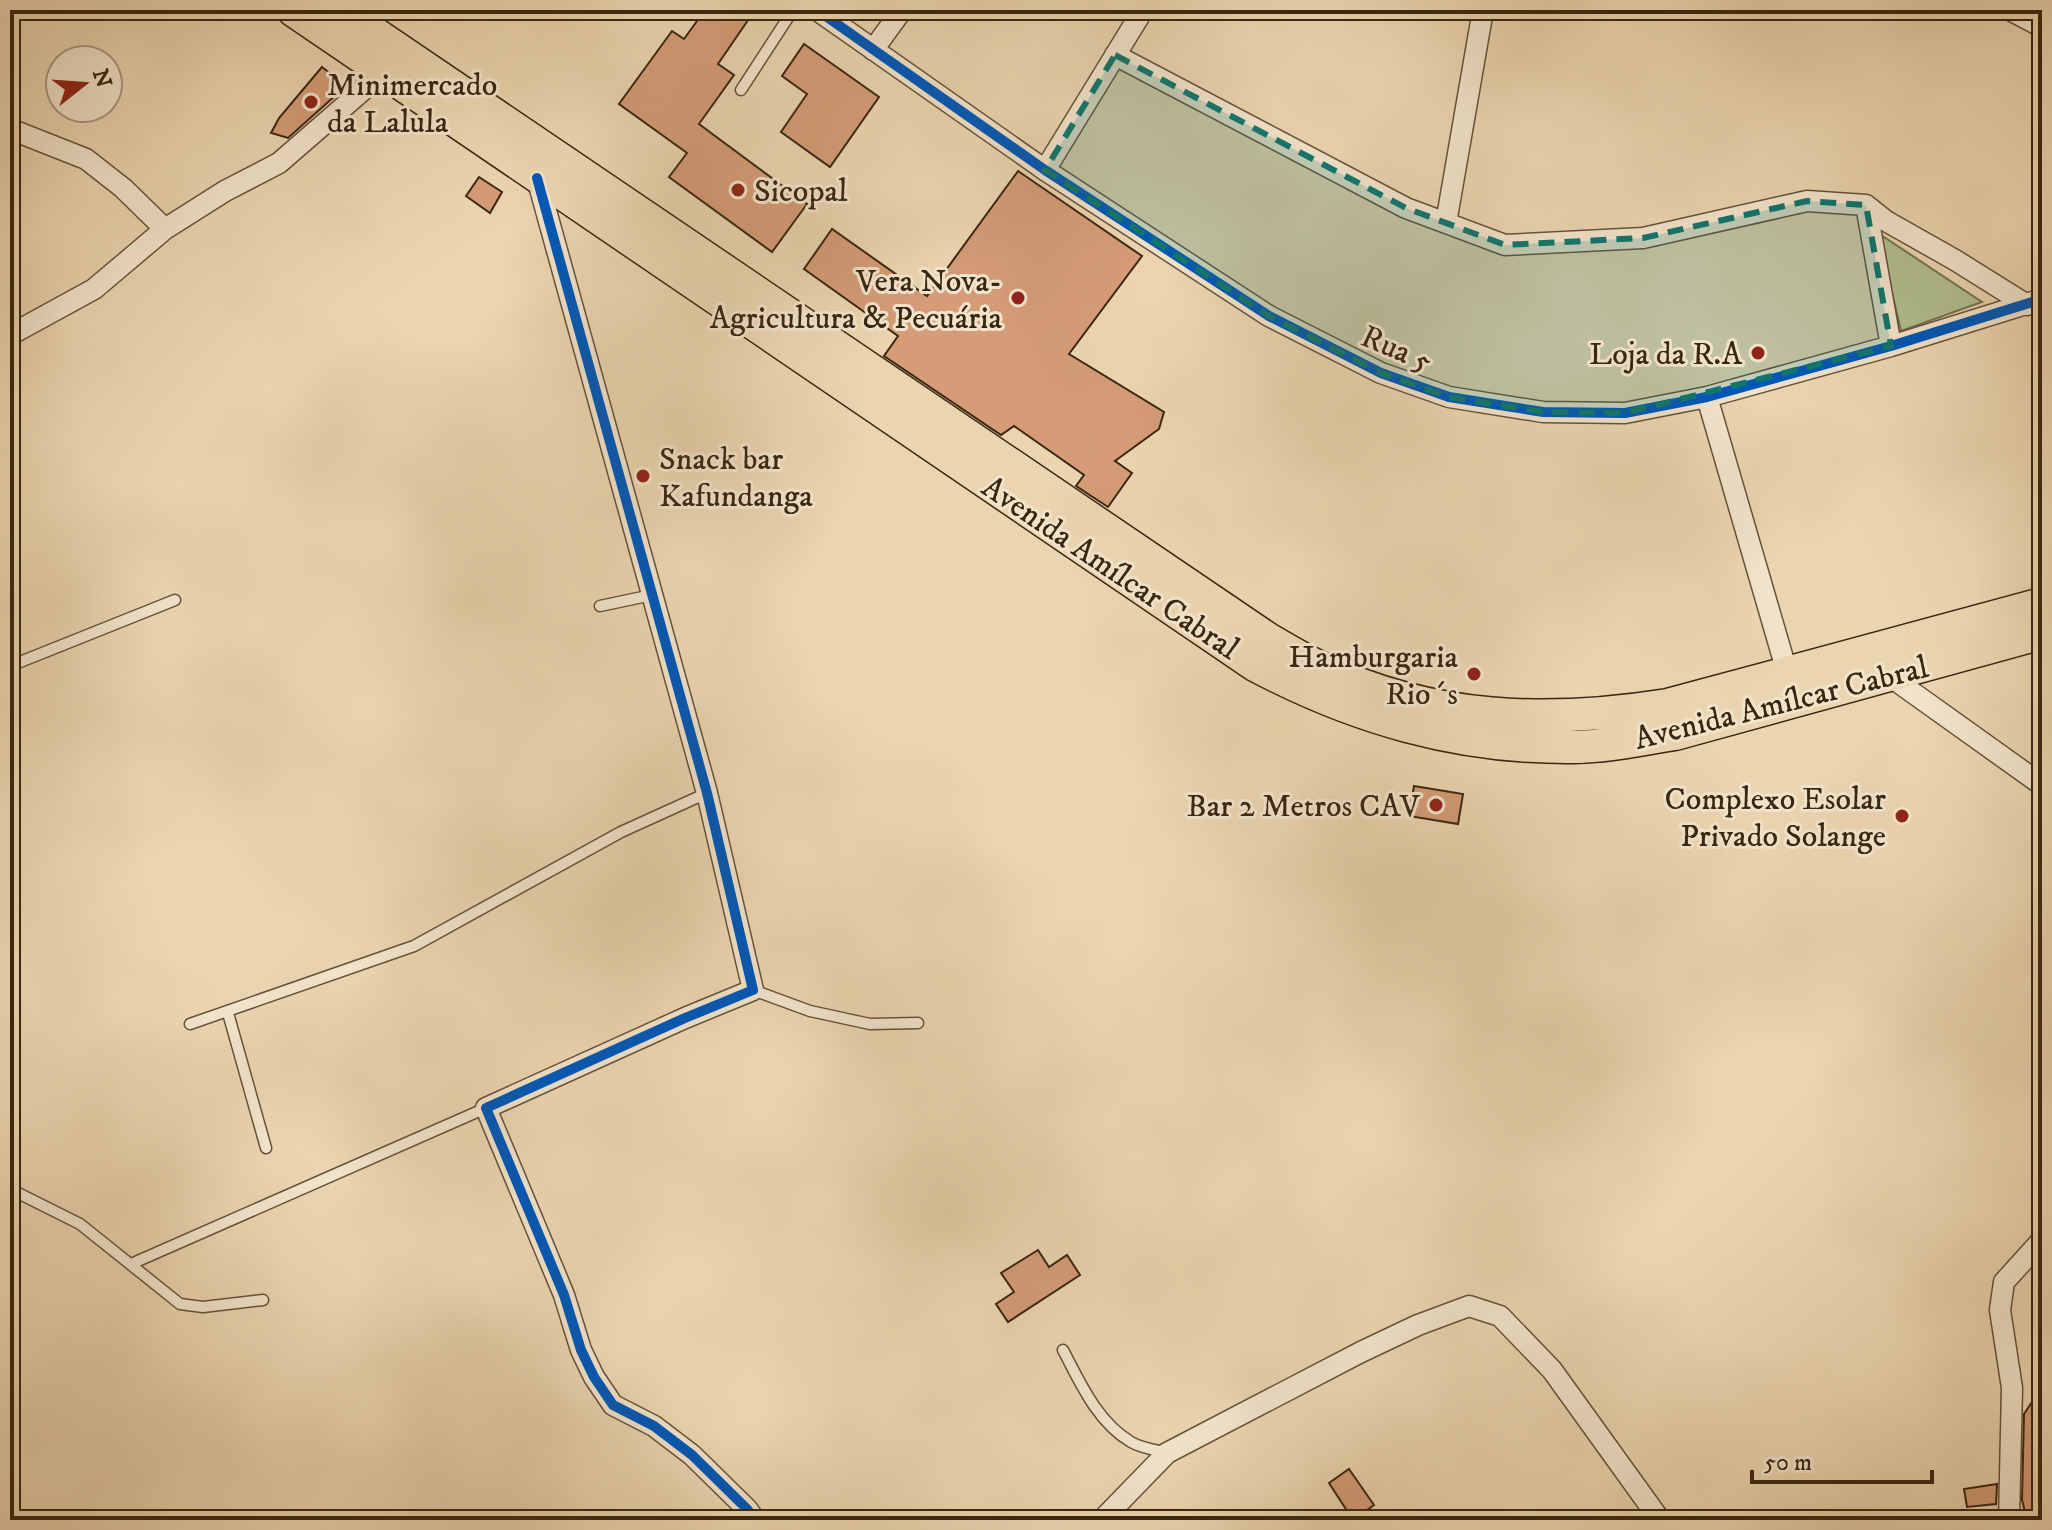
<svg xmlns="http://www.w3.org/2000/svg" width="2052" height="1530" font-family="'IM FELL DW Pica',serif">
<rect width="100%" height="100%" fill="#ebd5b0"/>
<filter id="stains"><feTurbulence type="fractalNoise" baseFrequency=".0025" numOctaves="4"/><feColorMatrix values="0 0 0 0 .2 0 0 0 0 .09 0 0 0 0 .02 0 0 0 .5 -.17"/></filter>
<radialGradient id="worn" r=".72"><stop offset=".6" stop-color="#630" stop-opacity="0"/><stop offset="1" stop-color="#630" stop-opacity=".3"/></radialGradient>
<path fill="#b1be90" stroke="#757250" stroke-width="2" d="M 1878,233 L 1982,302 L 1901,331 Z"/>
<path fill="#d59c77" stroke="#392611" stroke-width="2" d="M 705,10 L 755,10 L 718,64 L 734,75 L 699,124 L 807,204 L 772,252 L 669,177 L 687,153 L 619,104 L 672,31 L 684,39 Z
M 804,44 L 879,97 L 830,167 L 781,132 L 807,94 L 782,76 Z
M 322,67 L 346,86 L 288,138 L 271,133 L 279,118 Z
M 1018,171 L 1142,256 L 1069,354 L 1164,412 L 1159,429 L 1115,461 L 1132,473 L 1108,507 L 1076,486 L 1084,475 L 1014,426 L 1001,435 L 884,356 L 898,336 L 804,269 L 832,229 L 927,296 Z
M 479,177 L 502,192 L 490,213 L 466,196 Z
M 1414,786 L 1463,794 L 1458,824 L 1409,816 Z
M 1038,1250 L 1049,1267 L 1067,1255 L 1080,1275 L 1008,1322 L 996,1304 L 1014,1292 L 1001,1273 Z
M 2042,1387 L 2042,1507 L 2025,1512 L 2022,1500 L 2024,1414 Z
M 1349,1469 L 1374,1505 L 1353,1520 L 1329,1483 Z
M 1997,1484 L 1996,1504 L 1967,1507 L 1964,1489 Z"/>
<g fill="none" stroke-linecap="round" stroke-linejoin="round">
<defs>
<path id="service" d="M 741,90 L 793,10
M 600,606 L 652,595
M 10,666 L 175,600
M 753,990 L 810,1011 L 870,1024 L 918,1023
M 228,1013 L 266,1148
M 190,1024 L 414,946 L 621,832 L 707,793
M 10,1189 L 80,1224 L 180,1304 L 203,1307 L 263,1300
M 131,1264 L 486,1108
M 1063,1350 C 1080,1382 1097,1422 1131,1442 C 1141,1448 1156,1450 1167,1453"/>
<path id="minor" d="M 817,10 L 1045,170 L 1269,316 L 1381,373 L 1449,397 L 1543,412 L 1625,413 L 1707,397 L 1891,346 L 2042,299
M 2010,10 L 2042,27
M 873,50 L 902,10
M 1115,55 L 1406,208 L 1505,245 L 1643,238 L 1807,201 L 1866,205 L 1886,221 L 1955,260 L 2027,305
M 10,129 L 86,159 L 123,188 L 165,229
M 1045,170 L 1143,10
M 537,178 L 707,793 L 753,990 L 685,1018 L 486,1108 L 564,1295 L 581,1350 L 594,1377 L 613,1405 L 654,1426 L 692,1455 L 747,1509 L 755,1520
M 1866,205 L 1891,346
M 1446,223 L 1483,10
M 10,335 L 94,289 L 165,229 L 225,191 L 279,163 L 385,71
M 1707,397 L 1787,672
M 1888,675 L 2042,785
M 1102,1520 L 1167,1453 L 1361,1352 L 1418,1325 L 1469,1306 L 1500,1316 L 1552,1370 L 1660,1520
M 2009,1520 L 2012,1388 L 2000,1310 L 2004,1282 L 2042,1240"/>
<path id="primary" d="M 293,10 L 1255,665 C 1355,718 1458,748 1572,747 C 1606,747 1641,739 1675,734 L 2042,633
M 340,10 L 1268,639 C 1285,649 1303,660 1321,668 C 1434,721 1547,724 1668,705 L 2042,604"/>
</defs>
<use href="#service" stroke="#665239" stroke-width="13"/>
<use href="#minor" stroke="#665239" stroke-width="23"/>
<use href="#primary" stroke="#392611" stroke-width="35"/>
<use href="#service" stroke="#f2e4cc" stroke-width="10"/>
<use href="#minor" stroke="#f2e4cc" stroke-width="20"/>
<use href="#primary" stroke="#ebd5b0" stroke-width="32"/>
<defs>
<path id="cycleway" d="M 817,10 L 1045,170 L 1269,316 L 1381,373 L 1449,397 L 1543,412 L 1625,413 L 1707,397 L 1891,346 L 2042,299
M 537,178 L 707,793 L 753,990 L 685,1018 L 486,1108 L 564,1295 L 581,1350 L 594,1377 L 613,1405 L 654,1426 L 692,1455 L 747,1509 L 755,1520"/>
</defs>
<use href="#cycleway" stroke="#f2e4cc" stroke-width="15"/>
<use href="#cycleway" stroke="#0057b8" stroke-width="10"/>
</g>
<path fill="#0f766e" fill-opacity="0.2" stroke="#0f766e" stroke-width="6" stroke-dasharray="16 10" stroke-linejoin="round" d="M 1115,55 L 1406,208 L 1505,245 L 1643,238 L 1807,201 L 1866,205 L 1891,346 L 1625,413 L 1543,412 L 1449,397 L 1381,373 L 1269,316 L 1045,170 Z"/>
<g fill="#8f2418" stroke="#f2e4cc" stroke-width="3">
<circle cx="311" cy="102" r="8"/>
<circle cx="738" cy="190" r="8"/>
<circle cx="1018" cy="298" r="8"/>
<circle cx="1758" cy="353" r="8"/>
<circle cx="643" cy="476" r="8"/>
<circle cx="1474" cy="674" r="8"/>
<circle cx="1436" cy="805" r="8"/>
<circle cx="1902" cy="816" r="8"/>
</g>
<g text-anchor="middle" stroke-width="6" stroke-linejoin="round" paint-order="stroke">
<g font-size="32" fill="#392611" stroke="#f2e4cc" text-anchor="end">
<text x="327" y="95" text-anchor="start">Minimercado<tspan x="327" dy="37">da Lalula</tspan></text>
<text x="754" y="201" text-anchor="start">Sicopal</text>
<text x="1002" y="291">Vera Nova-<tspan x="1002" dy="37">Agricultura &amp; Pecuária</tspan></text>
<text x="1742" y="364">Loja da R.A</text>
<text x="659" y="469" text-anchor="start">Snack bar<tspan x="659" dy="37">Kafundanga</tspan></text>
<text x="1458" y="667">Hamburgaria<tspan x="1458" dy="37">Rio´s</tspan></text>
<text x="1886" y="809">Complexo Esolar<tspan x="1886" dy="37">Privado Solange</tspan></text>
<text x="1420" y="816">Bar 2 Metros CAV</text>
</g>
<g font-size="32" fill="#392611" stroke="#f2e4cc">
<text transform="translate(1397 348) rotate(23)" y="11">Rua 5</text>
<text transform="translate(1111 567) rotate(34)" y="11">Avenida Amílcar Cabral</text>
<text transform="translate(1781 702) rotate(-14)" y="11">Avenida Amílcar Cabral</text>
</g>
</g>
<rect width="2052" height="1530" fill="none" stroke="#ebd5b0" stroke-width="40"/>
<rect x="12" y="12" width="2028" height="1506" fill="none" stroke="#392611" stroke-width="4"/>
<rect x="20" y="20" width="2012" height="1490" fill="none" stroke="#392611" stroke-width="2"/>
<g transform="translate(84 84) rotate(73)"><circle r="38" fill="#f2e4cc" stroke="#a89881" stroke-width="2"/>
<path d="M0-6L14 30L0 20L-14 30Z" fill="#8f2418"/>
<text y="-12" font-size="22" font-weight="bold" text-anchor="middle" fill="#392611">N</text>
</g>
<path d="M1752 1470v12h180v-12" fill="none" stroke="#392611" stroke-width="4"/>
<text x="1764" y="1470" font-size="24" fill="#392611" stroke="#f2e4cc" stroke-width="6" paint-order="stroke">50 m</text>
<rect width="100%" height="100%" filter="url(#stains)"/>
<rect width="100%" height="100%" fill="url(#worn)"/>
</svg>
